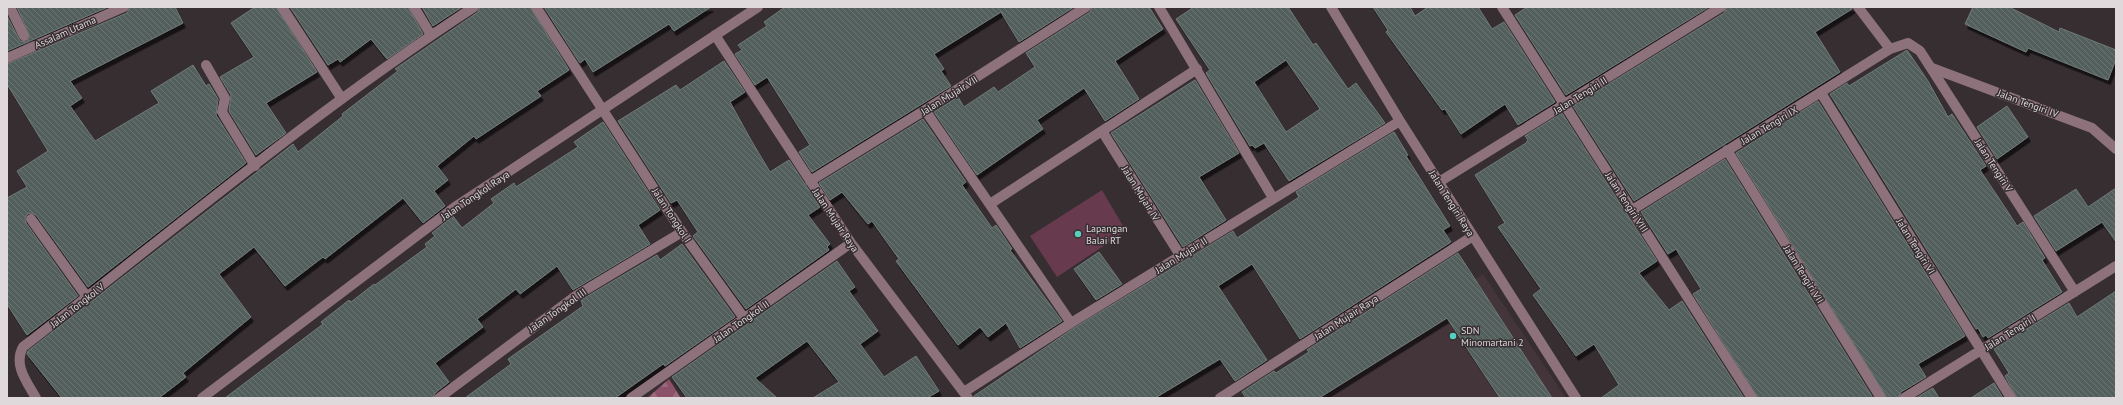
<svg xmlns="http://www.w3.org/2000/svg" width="2123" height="405" font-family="'PT Sans',sans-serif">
<defs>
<pattern id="forest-firs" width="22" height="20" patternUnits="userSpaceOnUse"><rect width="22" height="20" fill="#8b5168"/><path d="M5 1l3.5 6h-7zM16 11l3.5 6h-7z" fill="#9b697d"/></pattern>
<pattern id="building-back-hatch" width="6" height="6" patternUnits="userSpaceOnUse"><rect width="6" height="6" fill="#535e5c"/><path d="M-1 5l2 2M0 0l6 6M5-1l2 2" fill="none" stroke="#6b7473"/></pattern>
<filter id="shadow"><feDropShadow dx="2.5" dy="4.5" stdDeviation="0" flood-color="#0009"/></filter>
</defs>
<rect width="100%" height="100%" fill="#362e31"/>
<path fill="#44353a" d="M 1483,274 L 1566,398 L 1281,398 Z"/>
<path fill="#673a4d" d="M 1102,190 L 1126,231 L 1057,277 L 1030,236 Z"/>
<path fill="url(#forest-firs)" d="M 669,379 L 681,398 L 647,398 Z"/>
<path fill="url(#building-back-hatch)" stroke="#6f7a78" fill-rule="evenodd" filter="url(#shadow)" d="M 17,7 L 108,7 L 7,51 L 7,16 L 20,41 L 26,42 L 30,37 Z
M 130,7 L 175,7 L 183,23 L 70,81 L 82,98 L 70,106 L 95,141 L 159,103 L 151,91 L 193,65 L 206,86 L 209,84 L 218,99 L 216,115 L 246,163 L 88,287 L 36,215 L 31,213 L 27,214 L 25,219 L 26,223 L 78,296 L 27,335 L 7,304 L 7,198 L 27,187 L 17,171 L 48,151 L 7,84 L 7,64 L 127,13 Z
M 255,7 L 276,7 L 317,72 L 266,103 L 286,133 L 256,155 L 229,111 L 231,95 L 220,77 L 254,57 L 231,23 Z
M 290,7 L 408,7 L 423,34 L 387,59 L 371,39 L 340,62 L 338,59 L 328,65 Z
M 422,7 L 462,7 L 433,26 Z
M 480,7 L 530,7 L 569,70 L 537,91 L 541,96 L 476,139 L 474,136 L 437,166 L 448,180 L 434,191 L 445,206 L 423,223 L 403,198 L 325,259 L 323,257 L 285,286 L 254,247 L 219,274 L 251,317 L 183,373 L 186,377 L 159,398 L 62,398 L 27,354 L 28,351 L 293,144 L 298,152 L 343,116 L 342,114 L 398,71 L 395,69 L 478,12 Z
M 544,7 L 711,7 L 674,31 L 669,24 L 593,72 L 585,59 L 580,63 Z
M 785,7 L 1074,7 L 1019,42 L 1001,12 L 934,54 L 944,69 L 941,71 L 951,86 L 812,172 L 799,152 L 810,145 L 767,77 L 755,85 L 735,54 L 742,50 L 738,45 L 767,26 L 764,22 Z
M 1092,7 L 1149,7 L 1163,29 L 1115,61 L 1139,99 L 1105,121 L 1084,88 L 1037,120 L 1043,129 L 977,175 L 934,112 L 958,97 L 964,107 L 994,87 L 998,92 L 1035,67 L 1026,53 L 1090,12 Z
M 1194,7 L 1288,7 L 1313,45 L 1316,43 L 1348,89 L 1356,83 L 1385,123 L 1289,181 L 1264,143 L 1255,148 L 1252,145 L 1250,146 L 1206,73 L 1210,70 L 1176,19 ZM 1286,60 L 1320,109 L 1286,132 L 1254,82 Z
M 1373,7 L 1410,7 L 1415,16 L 1428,7 L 1478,7 L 1492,29 L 1504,22 L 1555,102 L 1518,125 L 1505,104 L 1461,134 L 1445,109 L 1442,110 L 1386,32 L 1388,30 Z
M 1527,7 L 1709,7 L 1566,95 L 1515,15 Z
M 1727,7 L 1852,7 L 1852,9 L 1815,32 L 1840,72 L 1634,201 L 1573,106 L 1724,13 Z
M 1973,7 L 2009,7 L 2059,32 L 2060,28 L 2116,50 L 2116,59 L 2108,80 L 2028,48 L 2026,52 L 1965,24 Z
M 1907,50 L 1928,81 L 1948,117 L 1952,114 L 1986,166 L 1980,170 L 2006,209 L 2017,226 L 2023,222 L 2045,258 L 2042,260 L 2062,292 L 1988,338 L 1986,335 L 1983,337 L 1978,328 L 1976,329 L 1830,94 L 1847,83 L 1849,86 Z
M 724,61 L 745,92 L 730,102 L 751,140 L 770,172 L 789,160 L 820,207 L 808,215 L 830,244 L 827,247 L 829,250 L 746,309 L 693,236 L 698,232 L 677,200 L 671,203 L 618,121 L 676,85 L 680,90 Z
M 1195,80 L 1239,153 L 1199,177 L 1226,220 L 1183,247 L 1111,133 Z
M 1818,101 L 1965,336 L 1918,364 L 1926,377 L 1901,392 L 1898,398 L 1887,398 L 1736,153 Z
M 2007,106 L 2028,137 L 1997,159 L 1977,127 Z
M 1562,113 L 1657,261 L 1639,273 L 1669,310 L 1682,301 L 1744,398 L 1601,398 L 1619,385 L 1594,344 L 1576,356 L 1533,295 L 1541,289 L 1498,227 L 1505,223 L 1475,175 L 1526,143 L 1528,140 L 1525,136 Z
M 923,119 L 966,182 L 962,185 L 992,228 L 996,225 L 1012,249 L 1010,250 L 1062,321 L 1020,348 L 1006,323 L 988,337 L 980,327 L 958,345 L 896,261 L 899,259 L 872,221 L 868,224 L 842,192 L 830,200 L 819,183 Z
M 603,122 L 660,210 L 638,225 L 650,244 L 573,290 L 557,266 L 520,294 L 516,289 L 477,319 L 483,327 L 435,363 L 449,382 L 435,393 L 433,398 L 225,398 L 323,324 L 321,322 L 349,300 L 351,302 L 374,284 L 375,285 L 427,247 L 425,244 L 435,236 L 432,233 L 453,216 L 462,228 L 494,203 L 491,199 L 514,183 L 516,187 L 578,147 L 574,142 Z
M 1394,132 L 1408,155 L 1406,156 L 1450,226 L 1443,230 L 1451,242 L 1300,339 L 1252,264 L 1218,286 L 1267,360 L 1235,381 L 1220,359 L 1155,398 L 974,398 L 974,396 L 1074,328 L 1233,231 L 1237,238 L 1299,197 L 1296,192 Z
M 1725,159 L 1873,398 L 1758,398 L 1693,294 L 1701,289 L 1676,249 L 1668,254 L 1641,212 Z
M 2116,188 L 2116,242 L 2102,222 L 2056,251 L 2034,216 L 2076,189 L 2088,207 Z
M 682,244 L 735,317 L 665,366 L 663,364 L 615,398 L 465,398 L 511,364 L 508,359 L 583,306 L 581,300 L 657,255 L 660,260 Z
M 1099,252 L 1122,284 L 1096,300 L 1074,269 Z
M 1458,253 L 1552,398 L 1500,398 L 1447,318 L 1319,398 L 1246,398 L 1242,392 L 1274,371 L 1276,373 L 1309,352 L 1307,350 Z
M 837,261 L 855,287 L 849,291 L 878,331 L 860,344 L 884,377 L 916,356 L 939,391 L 927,398 L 813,398 L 839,382 L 807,341 L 755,378 L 777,398 L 687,398 L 672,377 Z
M 2116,291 L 2116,398 L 2017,398 L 2005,376 L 2009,373 L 1994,349 L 2069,303 L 2077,317 Z
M 1994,383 L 2003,398 L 1971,398 Z
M 1933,388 L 1939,398 L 1916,398 Z"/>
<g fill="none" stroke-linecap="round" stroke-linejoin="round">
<path stroke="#8d717b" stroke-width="10" d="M 10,7 L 24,36
M 282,7 L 342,99
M 414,7 L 431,35
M 536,7 L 682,232 L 744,318
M 1159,7 L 1273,198
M 1331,7 L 1400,121 L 1576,398
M 1502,7 L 1752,398
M 1858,7 L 1890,49
M 715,35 L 851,243 L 968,398
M 7,58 L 124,7
M 206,65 L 225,98 L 222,112 L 255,166
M 1932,68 L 2092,128 L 2116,149
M 1821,93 L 2011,398
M 925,110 L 1071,323
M 1102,131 L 1180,255
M 1727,150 L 1881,398
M 810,181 L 925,110 L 1086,7
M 1439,182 L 1721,7
M 990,204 L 1197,69
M 1632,210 L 1890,49 L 1908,43 L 1920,51 L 2075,292
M 31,219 L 87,297
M 964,392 L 1071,323 L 1400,121
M 36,398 C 27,382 13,365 23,347 C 172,231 317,109 474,7
M 202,398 L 455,207 L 758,7
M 439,398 L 577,295 L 682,232
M 631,398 L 851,243
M 1220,398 L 1473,236
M 1904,398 L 2116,266"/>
</g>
<g fill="#5acebd" stroke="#362e31" stroke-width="1.5">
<circle cx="1078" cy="234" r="4"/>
<circle cx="1453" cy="336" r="4"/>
</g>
<g text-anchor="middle" stroke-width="3" stroke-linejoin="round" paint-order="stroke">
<g font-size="10" fill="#dfd9db" stroke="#362e31">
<text transform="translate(65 32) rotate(-24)" y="4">Assalam Utama</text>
<text transform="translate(949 95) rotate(-32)" y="4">Jalan Mujair VII</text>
<text transform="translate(1580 95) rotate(-32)" y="4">Jalan Tengiri II</text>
<text transform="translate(2028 103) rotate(20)" y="4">Jalan Tengiri IV</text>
<text transform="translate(1769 125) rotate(-31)" y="4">Jalan Tengiri IX</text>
<text transform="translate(1994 165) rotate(57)" y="4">Jalan Tengiri V</text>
<text transform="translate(1141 193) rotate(58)" y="4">Jalan Mujair IV</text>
<text transform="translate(475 195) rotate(-34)" y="4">Jalan Tongkol Raya</text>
<text transform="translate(1627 202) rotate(57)" y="4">Jalan Tengiri VIII</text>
<text transform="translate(1452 203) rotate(58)" y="4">Jalan Tengiri Raya</text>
<text transform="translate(672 215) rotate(57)" y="4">Jalan Tongkol I</text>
<text transform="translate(836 220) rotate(56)" y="4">Jalan Mujair Raya</text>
<text transform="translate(1916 246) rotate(58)" y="4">Jalan Tengiri VI</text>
<text transform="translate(1181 255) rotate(-32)" y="4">Jalan Mujair II</text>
<text transform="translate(1804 274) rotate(58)" y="4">Jalan Tengiri VII</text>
<text transform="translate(77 305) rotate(-38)" y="4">Jalan Tongkol V</text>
<text transform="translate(557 310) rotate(-35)" y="4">Jalan Tongkol III</text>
<text transform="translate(1346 317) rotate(-33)" y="4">Jalan Mujair Raya</text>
<text transform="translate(741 321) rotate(-35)" y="4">Jalan Tongkol II</text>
<text transform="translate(2010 332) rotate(-32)" y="4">Jalan Tengiri I</text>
</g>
<g font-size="10" fill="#dfd9db" stroke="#362e31" text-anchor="start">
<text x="1086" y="232">Lapangan<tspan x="1086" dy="12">Balai RT</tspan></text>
<text x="1461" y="334">SDN<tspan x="1461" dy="12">Minomartani 2</tspan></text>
</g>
</g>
<rect width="2123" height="405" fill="none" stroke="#dfd9db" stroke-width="16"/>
</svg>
